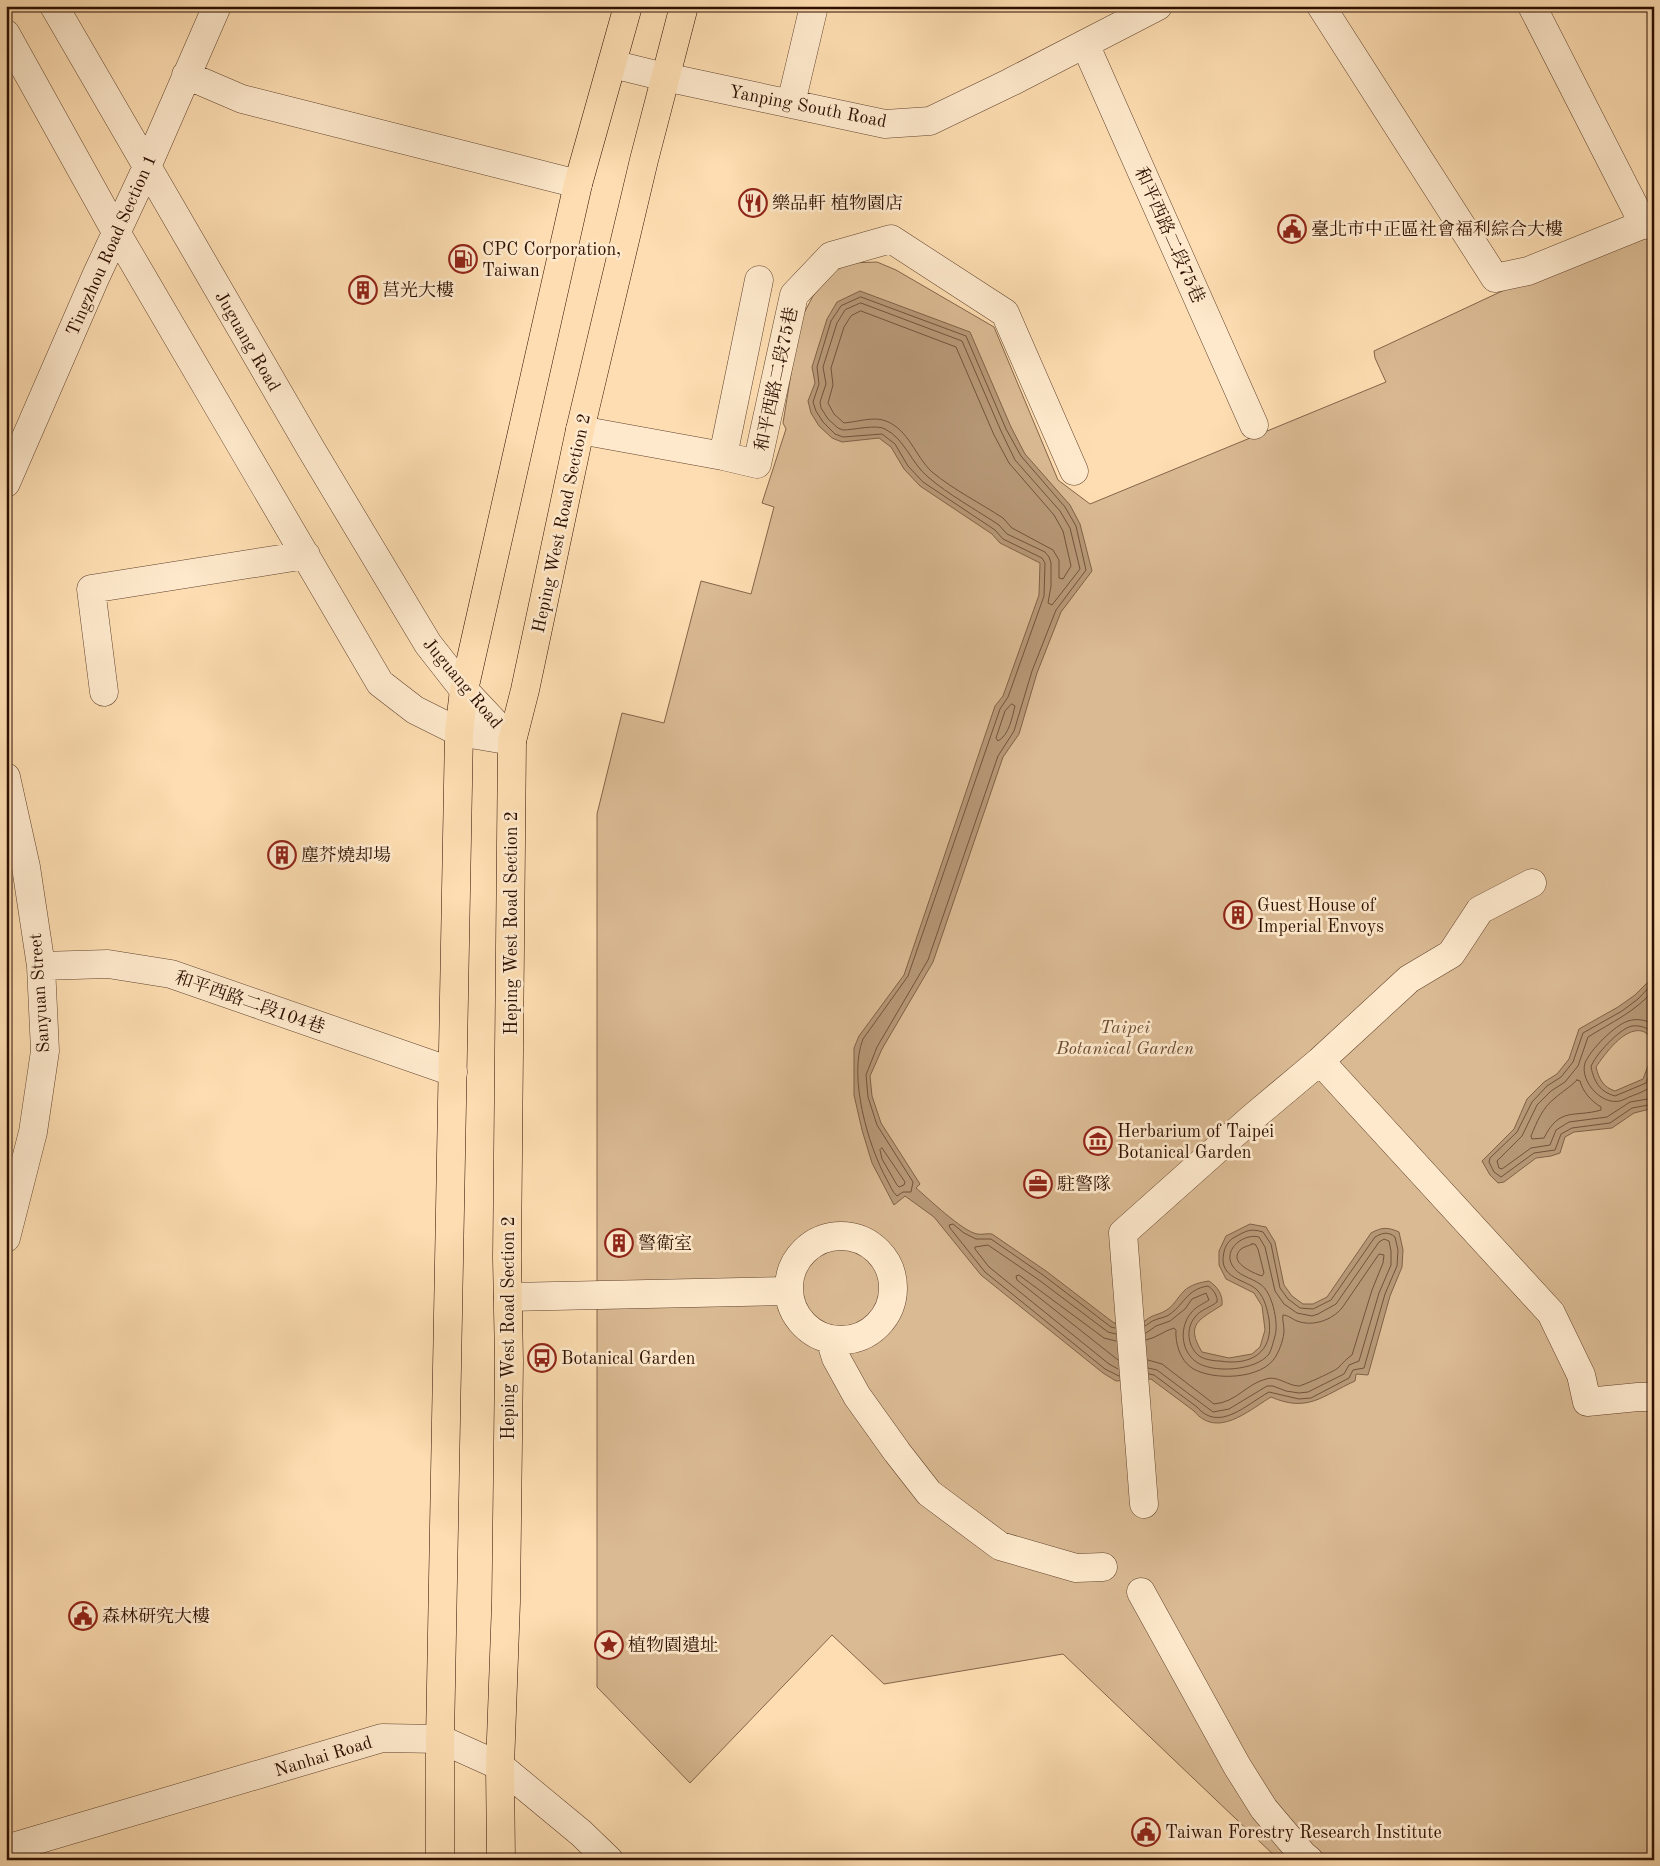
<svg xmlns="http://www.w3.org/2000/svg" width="1660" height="1866" font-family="'Old Standard TT','Noto Serif TC',serif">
<rect width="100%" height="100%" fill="#fdddb1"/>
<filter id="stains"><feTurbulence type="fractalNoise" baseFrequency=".004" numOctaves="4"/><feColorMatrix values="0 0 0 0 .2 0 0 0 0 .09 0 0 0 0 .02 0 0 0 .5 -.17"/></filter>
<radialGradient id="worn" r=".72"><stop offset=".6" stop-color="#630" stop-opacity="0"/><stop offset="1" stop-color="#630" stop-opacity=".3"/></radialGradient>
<path fill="#daba93" stroke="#84644a" d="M 1654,233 L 1654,1860 L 1279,1860 L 1063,1654 L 884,1684 L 832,1635 L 690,1783 L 597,1687 L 597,814 L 622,713 L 664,723 L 701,581 L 751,594 L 774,507 L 762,503 L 786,429 L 783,423 L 797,337 L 803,315 L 813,296 L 835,271 L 849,263 L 877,262 L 896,270 L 994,327 L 1058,480 L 1090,504 L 1386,382 L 1375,358 L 1374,351 L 1530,278 Z"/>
<path fill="#b69775" stroke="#7f6146" d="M 860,291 L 970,332 L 1011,427 L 1025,454 L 1070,505 L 1080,524 L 1092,571 L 1061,612 L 1037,673 L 1019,734 L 1003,757 L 933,962 L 882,1049 L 870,1076 L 872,1096 L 881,1123 L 920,1184 L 916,1188 C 929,1199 962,1231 977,1234 C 982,1235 987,1233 992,1234 L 1046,1271 L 1114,1323 L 1145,1321 C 1151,1315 1158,1315 1165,1311 C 1174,1306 1177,1298 1184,1291 C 1190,1285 1201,1282 1209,1281 C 1218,1287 1223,1295 1222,1305 C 1199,1320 1185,1324 1202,1352 L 1229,1358 L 1252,1354 L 1260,1347 L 1265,1330 L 1262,1306 L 1254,1293 L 1226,1279 L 1219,1265 L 1219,1251 L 1226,1236 L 1250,1224 L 1266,1227 L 1275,1242 L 1284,1285 L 1292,1296 L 1303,1304 L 1313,1304 L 1327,1297 L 1371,1233 C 1382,1227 1388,1227 1399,1232 L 1403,1250 L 1402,1267 L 1390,1296 L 1368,1375 L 1356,1374 L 1355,1381 C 1322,1396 1308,1413 1271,1397 C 1248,1411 1217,1439 1194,1411 L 1151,1379 L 1116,1381 L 1103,1373 L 981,1275 L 934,1217 L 905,1196 L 894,1205 L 872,1163 L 862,1130 L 854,1095 L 854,1048 L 859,1036 L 904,975 L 995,706 L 1003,696 L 1039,595 L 1040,563 L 1000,543 L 992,534 L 920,486 L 904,469 L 891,447 L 879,438 L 842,442 L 832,438 L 819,426 L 811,413 L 808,401 L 815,383 L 812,367 L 827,319 L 837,302 Z
M 1654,976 L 1654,1046 L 1652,1038 C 1649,1036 1646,1032 1642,1031 C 1624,1027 1605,1054 1596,1067 C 1599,1079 1603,1087 1615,1091 L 1643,1079 L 1654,1050 L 1654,1108 L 1634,1113 L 1612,1128 L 1574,1132 L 1565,1137 L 1560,1153 L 1551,1156 L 1536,1158 L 1504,1182 L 1498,1183 L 1490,1175 L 1482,1161 L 1514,1129 L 1527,1099 L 1544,1082 L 1557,1074 L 1569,1059 L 1579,1029 L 1618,1007 L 1635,995 Z"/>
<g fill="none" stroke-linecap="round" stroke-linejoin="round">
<path stroke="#72533a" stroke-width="1" d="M 861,297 L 966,336 L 1006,429 L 1021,456 L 1065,507 L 1076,526 L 1086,570 L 1056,610 L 1032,671 L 1014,731 L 998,756 L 928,960 L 877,1047 L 866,1075 L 868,1097 L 877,1125 L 913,1182 L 911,1192 L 903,1192 L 897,1196 C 892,1192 890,1185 887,1180 C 868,1146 848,1076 863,1039 L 908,976 L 1000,709 L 1008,697 L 1044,596 L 1045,563 L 1042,558 L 1003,539 L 995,530 L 923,482 L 908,466 L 895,444 L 882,434 L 843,437 L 835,434 L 823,422 L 816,411 L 813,402 L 819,384 L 817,367 L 831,321 L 841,306 Z
M 861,303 L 962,341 L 1001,431 L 1015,460 L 1060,511 L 1070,528 L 1080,569 L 1052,605 L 1048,603 L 1051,586 L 1051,563 L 1049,557 L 1045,552 L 1007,534 L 999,525 C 975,509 949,495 928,477 C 911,463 905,439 885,429 C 876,424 854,430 843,430 L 838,428 L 828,419 L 821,408 L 820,402 L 826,384 L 823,367 L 837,323 L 845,310 Z
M 861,311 L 956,347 L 994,435 L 1009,463 L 1054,515 L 1063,531 L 1071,566 L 1063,579 L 1059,578 L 1059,560 L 1053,550 L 1012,528 L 1003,518 C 980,503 954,490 932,472 C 915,456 909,430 886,421 C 874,416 857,422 844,423 L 834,414 L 828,403 L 833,385 L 831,368 L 844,327 L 851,316 Z
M 1012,704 L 1015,706 C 1012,718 1009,735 998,741 L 996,738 L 1005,711 Z
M 1654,982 L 1638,999 L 1622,1011 L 1583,1033 L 1573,1062 L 1561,1077 L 1547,1086 L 1532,1102 L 1517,1132 L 1490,1158 L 1489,1162 L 1494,1172 L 1501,1177 L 1534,1153 L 1555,1150 L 1561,1134 L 1572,1128 L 1610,1123 L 1632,1108 L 1654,1104
M 1654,990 C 1635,1012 1612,1022 1588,1037 L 1578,1066 L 1565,1082 L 1551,1091 L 1537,1105 L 1522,1136 L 1497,1161 L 1499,1168 L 1502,1169 L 1531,1148 L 1550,1145 L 1556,1130 L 1569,1122 L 1607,1117 L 1630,1102 L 1654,1098
M 1654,1025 C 1647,1020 1637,1018 1628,1021 C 1615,1025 1590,1050 1585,1063 C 1579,1082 1605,1110 1625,1099 C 1634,1094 1649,1092 1654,1082
M 1654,1033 C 1647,1028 1641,1025 1632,1026 C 1620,1028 1594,1056 1591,1067 C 1594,1082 1600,1092 1615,1096 L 1646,1083 L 1654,1064
M 1577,1080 L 1580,1081 C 1583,1092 1591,1101 1601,1107 L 1601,1110 C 1574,1118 1560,1106 1544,1138 L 1532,1139 L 1531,1136 C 1537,1122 1542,1108 1555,1098 C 1563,1091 1569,1088 1577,1080 Z
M 882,1148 L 905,1182 L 904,1185 L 899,1187 L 897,1185 L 882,1159 L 880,1150 Z
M 1252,1244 L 1255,1244 L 1258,1249 L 1264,1273 L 1262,1276 C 1253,1273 1227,1262 1241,1249 C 1243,1247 1249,1246 1252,1244 Z
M 1145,1326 C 1149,1324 1151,1321 1155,1320 C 1159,1318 1163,1318 1167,1316 C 1184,1306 1186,1289 1208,1286 C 1213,1289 1218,1296 1217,1302 C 1211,1307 1200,1310 1195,1317 C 1186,1328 1187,1345 1198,1355 C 1202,1359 1213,1361 1220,1361 C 1250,1366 1274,1353 1269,1319 C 1267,1309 1265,1299 1258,1291 C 1248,1279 1217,1280 1224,1252 C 1225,1246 1229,1240 1235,1237 C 1246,1231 1250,1228 1263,1232 L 1271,1244 L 1280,1288 L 1288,1299 L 1300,1308 L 1313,1309 L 1331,1300 L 1375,1237 C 1382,1233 1388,1231 1395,1237 L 1398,1250 L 1397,1266 L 1385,1294 L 1364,1368 L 1353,1370 L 1349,1378 L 1311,1398 L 1299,1399 L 1269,1392 C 1247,1404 1219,1433 1197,1407 L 1154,1375 L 1149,1374
M 1115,1328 L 1111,1327 L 1043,1275 L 991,1239 L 976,1239 L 964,1233 L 953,1224 L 949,1225 L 950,1228 L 985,1272 L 1105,1369 L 1119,1376
M 1146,1333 L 1156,1326 L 1170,1321 L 1185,1309 L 1192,1299 L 1206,1293 L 1209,1300 C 1203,1304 1195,1307 1191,1313 C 1180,1326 1180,1349 1195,1361 C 1211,1374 1256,1371 1269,1354 C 1272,1349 1273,1342 1275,1336 C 1279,1323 1272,1291 1260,1284 C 1250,1277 1238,1276 1232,1265 C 1223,1249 1244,1233 1259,1237 L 1265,1247 L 1275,1291 L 1284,1304 L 1297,1313 L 1312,1316 L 1318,1314 L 1336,1304 L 1379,1242 L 1384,1239 L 1389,1241 L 1391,1251 L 1391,1265 L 1379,1293 L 1359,1361 L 1349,1365 L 1344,1374 L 1308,1392 L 1299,1393 L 1286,1391 L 1273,1386 L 1267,1386 L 1229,1409 L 1213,1412 L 1157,1370 L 1148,1368
M 1116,1334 L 1108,1332 L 1039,1280 L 988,1245 L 975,1247 L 975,1249 L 989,1267 L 1109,1364 L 1118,1369
M 1146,1340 C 1156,1338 1164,1331 1174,1328 L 1176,1330 C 1175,1343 1180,1360 1192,1368 C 1212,1381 1263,1380 1276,1356 C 1280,1349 1284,1338 1284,1330 C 1284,1325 1282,1320 1283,1315 C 1288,1315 1292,1319 1297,1321 C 1313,1327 1332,1320 1342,1308 L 1379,1254 L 1384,1255 L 1383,1263 L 1372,1290 L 1352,1355 C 1346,1359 1343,1363 1338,1368 C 1335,1371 1304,1385 1299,1386 C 1288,1386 1277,1375 1266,1379 C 1246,1384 1237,1402 1214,1404 L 1162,1364 L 1148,1360
M 1116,1341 L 1104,1338 L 1019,1275 L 1016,1276 L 1017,1280 L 1118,1360"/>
<defs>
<path id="minor" d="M 54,6 L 311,449 L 428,644 L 464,690 L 512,741
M 1321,6 L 1495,278 L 1528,271 L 1654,220
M 1532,6 L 1644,225
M 6,34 L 116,232 L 380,683 L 415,710 L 459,732 L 512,741
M 1085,44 L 1254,425
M 612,64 L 665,77 L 885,124 L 930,121 L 1011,82 L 1158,6
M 186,75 L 242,99 L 578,184
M 791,103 L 814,6
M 580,430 L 723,456 L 759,280
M 723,456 L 757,464 L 794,295 L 831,256 L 891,239 L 1005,313 L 1074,471
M 6,483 L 96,276 L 146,169 L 217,6
M 104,692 L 91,589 L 306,555
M 6,777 L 26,867 L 41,966 L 45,1051 L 33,1132 L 6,1238
M 1532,883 L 1480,910 L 1451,954 L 1409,979 L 1320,1061 L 1551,1313 L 1581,1375 L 1587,1402 L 1638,1397 L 1654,1397
M 41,966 L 108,964 L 171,974 L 453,1072
M789 1288a52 52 0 1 1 104 0a52 52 0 1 1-104 0Z
M 508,1297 L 789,1291
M 830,1339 L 836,1358 L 857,1396 L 897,1452 L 929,1493 L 1000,1546 L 1076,1568 L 1103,1567
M 1144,1504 L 1123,1233 L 1252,1118 L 1320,1061
M 1141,1592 L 1237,1766 L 1264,1809 L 1303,1855 L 1309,1860
M 6,1849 L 382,1738 L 440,1739 L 500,1766 L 581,1833 L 609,1860"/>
<path id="major" d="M 440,1860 L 440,1739 L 459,732 L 464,690 L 578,184 L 628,6
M 501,1860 L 500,1766 L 506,1602 L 509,1361 L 507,1258 L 512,741 L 525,690 L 580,430 L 644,160 L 684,6"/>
</defs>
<use href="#minor" stroke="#61422c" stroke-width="29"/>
<use href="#major" stroke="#2d0f00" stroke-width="29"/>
<use href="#minor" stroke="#fee9cc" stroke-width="28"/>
<use href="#major" stroke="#fdddb1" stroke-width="28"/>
</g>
<defs>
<symbol id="restaurant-ring" viewBox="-11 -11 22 22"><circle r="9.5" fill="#fee9cc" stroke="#8f2418" stroke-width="1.5"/><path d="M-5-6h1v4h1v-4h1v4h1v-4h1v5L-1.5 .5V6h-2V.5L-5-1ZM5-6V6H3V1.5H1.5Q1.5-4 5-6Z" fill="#8f2418"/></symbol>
<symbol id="civic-ring" viewBox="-11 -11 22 22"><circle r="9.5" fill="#fee9cc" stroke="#8f2418" stroke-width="1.5"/><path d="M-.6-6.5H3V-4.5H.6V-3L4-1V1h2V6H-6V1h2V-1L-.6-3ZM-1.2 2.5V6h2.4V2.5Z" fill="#8f2418"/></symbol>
<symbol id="fuel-ring" viewBox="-11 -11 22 22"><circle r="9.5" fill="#fee9cc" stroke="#8f2418" stroke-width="1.5"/><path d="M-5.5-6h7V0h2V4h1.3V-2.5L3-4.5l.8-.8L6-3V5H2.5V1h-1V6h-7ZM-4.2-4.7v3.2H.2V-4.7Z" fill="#8f2418"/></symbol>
<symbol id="building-ring" viewBox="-11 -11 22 22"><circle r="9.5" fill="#fee9cc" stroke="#8f2418" stroke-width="1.5"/><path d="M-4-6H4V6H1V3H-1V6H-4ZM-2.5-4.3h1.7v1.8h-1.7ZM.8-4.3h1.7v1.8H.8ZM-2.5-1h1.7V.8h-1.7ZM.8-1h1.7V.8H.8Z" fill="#8f2418"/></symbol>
<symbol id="museum-ring" viewBox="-11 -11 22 22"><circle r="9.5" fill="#fee9cc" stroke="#8f2418" stroke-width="1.5"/><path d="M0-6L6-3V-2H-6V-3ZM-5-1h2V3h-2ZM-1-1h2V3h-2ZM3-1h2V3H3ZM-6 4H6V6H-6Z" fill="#8f2418"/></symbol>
<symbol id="office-ring" viewBox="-11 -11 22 22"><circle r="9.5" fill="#fee9cc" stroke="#8f2418" stroke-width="1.5"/><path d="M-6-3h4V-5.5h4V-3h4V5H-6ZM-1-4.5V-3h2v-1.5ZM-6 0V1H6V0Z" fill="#8f2418"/></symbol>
<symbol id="bus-ring" viewBox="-11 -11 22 22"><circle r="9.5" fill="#fee9cc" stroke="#8f2418" stroke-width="1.5"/><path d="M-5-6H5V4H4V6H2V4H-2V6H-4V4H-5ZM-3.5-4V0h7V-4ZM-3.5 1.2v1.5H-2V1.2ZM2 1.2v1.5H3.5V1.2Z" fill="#8f2418"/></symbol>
<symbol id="sight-ring" viewBox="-11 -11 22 22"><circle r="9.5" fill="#fee9cc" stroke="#8f2418" stroke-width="1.5"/><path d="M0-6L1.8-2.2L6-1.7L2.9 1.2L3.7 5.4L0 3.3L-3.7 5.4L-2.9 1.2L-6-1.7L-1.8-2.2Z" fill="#8f2418"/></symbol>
</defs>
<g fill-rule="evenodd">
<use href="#restaurant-ring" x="737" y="187" width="32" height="32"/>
<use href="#civic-ring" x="1276" y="213" width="32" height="32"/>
<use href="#fuel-ring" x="447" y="243" width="32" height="32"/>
<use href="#building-ring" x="347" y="274" width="32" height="32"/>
<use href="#building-ring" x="266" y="839" width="32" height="32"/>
<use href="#building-ring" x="1222" y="899" width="32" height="32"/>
<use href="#museum-ring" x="1082" y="1125" width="32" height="32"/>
<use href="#office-ring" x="1022" y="1168" width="32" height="32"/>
<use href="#building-ring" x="603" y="1227" width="32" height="32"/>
<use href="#bus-ring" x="526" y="1342" width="32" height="32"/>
<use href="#civic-ring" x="67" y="1600" width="32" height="32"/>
<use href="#sight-ring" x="593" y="1629" width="32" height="32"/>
<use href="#civic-ring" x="1130" y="1816" width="32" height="32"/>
</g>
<g text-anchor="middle" stroke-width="5" stroke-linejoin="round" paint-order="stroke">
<g font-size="18" fill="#2d0f00" stroke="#fee9cc">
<text transform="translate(808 106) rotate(11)" y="6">Yanping South Road</text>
<text transform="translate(1170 235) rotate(66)" y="6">和平西路二段75巷</text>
<text transform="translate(111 245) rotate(-66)" y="6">Tingzhou Road Section 1</text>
<text transform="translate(248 341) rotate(60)" y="6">Juguang Road</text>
<text transform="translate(776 379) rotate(-78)" y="6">和平西路二段75巷</text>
<text transform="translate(561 523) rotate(-78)" y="6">Heping West Road Section 2</text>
<text transform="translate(463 683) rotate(50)" y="6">Juguang Road</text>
<text transform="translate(511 923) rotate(-90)" y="6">Heping West Road Section 2</text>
<text transform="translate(39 993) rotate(-94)" y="6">Sanyuan Street</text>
<text transform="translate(250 1002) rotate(19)" y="6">和平西路二段104巷</text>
<text transform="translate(508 1328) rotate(-90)" y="6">Heping West Road Section 2</text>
<text transform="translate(323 1756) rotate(-17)" y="6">Nanhai Road</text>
</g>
<g font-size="18" fill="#2d0f00" stroke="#fee9cc" text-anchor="start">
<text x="772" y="209">樂品軒 植物園店</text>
<text x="1311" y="235">臺北市中正區社會福利綜合大樓</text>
<text x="482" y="255">CPC Corporation,<tspan x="482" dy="21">Taiwan</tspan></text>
<text x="382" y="296">莒光大樓</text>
<text x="301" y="861">塵芥燒却場</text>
<text x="1257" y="911">Guest House of<tspan x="1257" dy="21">Imperial Envoys</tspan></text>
<text x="1117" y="1137">Herbarium of Taipei<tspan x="1117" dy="21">Botanical Garden</tspan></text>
<text x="1057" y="1190">駐警隊</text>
<text x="638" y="1249">警衛室</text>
<text x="561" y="1364">Botanical Garden</text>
<text x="102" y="1622">森林研究大樓</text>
<text x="628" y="1651">植物園遺址</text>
<text x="1165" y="1838">Taiwan Forestry Research Institute</text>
</g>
<g font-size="18" font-style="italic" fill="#6a4b33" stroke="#fee9cc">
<text x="1125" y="1033">Taipei<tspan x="1125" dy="21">Botanical Garden</tspan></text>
</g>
</g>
<rect width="1660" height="1866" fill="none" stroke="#fdddb1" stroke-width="25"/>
<rect x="8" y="8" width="1645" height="1851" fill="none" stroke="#2d0f00" stroke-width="2.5"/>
<rect x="12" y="12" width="1635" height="1841" fill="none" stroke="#2d0f00"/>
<rect width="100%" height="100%" filter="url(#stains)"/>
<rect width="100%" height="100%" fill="url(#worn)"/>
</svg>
